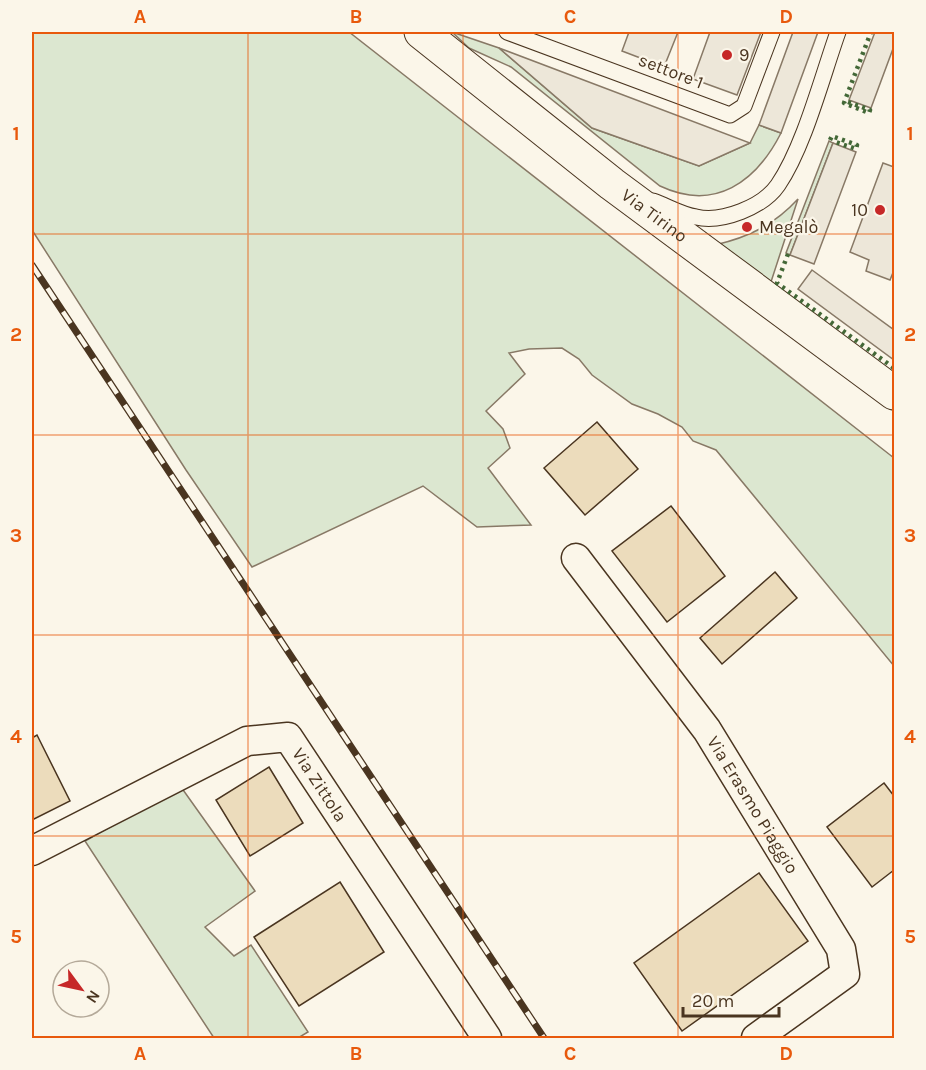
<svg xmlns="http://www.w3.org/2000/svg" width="926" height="1070" font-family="Karla,sans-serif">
<rect width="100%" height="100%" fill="#fbf6e9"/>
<path fill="#dce7d0" stroke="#887966" stroke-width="1.5" d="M 32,32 L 349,32 L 894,458 L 894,666 L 716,450 L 693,441 L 682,427 L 658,414 L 632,404 L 592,375 L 579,359 L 562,348 L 529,349 L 509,353 L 525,374 L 486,411 L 503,429 L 510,448 L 488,468 L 531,525 L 477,527 L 423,486 L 252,567 L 186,470 L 32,230 Z
M 452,32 L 499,48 L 592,128 L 699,166 L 750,143 L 759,125 L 781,133 C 756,182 715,212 660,186 L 511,67 L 469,48 Z
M 829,141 L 833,143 L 790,255 L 786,253 Z
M 798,199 L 769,288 L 715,245 C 749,237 774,225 798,199 Z
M 181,787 L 255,891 L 205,927 L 234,956 L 251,945 L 308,1032 L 298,1038 L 214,1038 L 85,841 Z"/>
<path fill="#ede7d9" stroke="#887966" stroke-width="1.5" d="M 629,32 L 678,32 L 664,67 L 622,51 Z
M 710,32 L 761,32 L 737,95 L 693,79 Z
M 793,32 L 818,32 L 781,133 L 759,125 Z
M 875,32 L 894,32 L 894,46 L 871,108 L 849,100 Z
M 499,48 L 750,143 L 699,166 L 592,128 Z
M 833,143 L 856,152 L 814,264 L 790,255 Z
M 883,163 L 894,167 L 894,270 L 890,280 L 866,271 L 869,260 L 850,252 Z
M 812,270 L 894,330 L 894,360 L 798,289 Z"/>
<path fill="#ecdcbc" stroke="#4a3520" stroke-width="1.5" d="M 597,422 L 638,469 L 585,515 L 544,468 Z
M 671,506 L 725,576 L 667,622 L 612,551 Z
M 775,572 L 797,598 L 722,664 L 700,638 Z
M 37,735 L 70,801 L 32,820 L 32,738 Z
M 269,767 L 303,823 L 250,856 L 216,800 Z
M 884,783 L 894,796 L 894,870 L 872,887 L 827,827 Z
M 759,873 L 808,941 L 682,1031 L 634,963 Z
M 340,882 L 384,952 L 299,1006 L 254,937 Z"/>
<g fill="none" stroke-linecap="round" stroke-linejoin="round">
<defs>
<path id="service" d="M 507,32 L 730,115 L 744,106 L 772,32
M 653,201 C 667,206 682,215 696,217 C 722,223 763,207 778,185 C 804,147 822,77 838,32"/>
<g id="minor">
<path id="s1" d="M 576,558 L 707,730 L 841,949 L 845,974 L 756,1038"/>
<path id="s2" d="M 32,851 L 247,741 L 288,737 L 487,1038"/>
</g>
<g id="tertiary">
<path id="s3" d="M 421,32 L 612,184 L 894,393"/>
</g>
</defs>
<use href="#service" stroke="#4a3520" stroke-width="17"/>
<use href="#minor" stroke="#4a3520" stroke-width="31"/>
<use href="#tertiary" stroke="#4a3520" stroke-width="35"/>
<use href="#service" stroke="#fbf6e9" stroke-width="15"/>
<use href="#minor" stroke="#fbf6e9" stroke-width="28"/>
<use href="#tertiary" stroke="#fbf6e9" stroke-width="33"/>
<defs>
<path id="rail" d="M 32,265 L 544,1038"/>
</defs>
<use href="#rail" stroke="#4a3520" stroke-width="7"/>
<use href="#rail" stroke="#fbf6e9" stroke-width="4.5" stroke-dasharray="14" stroke-linecap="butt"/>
<path stroke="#436837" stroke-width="4.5" stroke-dasharray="3 4.5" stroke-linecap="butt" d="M 848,102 L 870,110 L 869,113 L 844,103 L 871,32
M 830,140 L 832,136 L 857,145 L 856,149 L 833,141
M 788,254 L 777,283 L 894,368"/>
</g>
<path fill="none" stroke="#e8590c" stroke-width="1.5" stroke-opacity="0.55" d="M 248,32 L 248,1038M 463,32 L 463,1038M 678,32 L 678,1038M 32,234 L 894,234M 32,435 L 894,435M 32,635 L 894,635M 32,836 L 894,836"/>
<g fill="#c62828" stroke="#fbf6e9" stroke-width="2">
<circle cx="727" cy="55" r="6"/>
<circle cx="880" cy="210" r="6"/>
<circle cx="747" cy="227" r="6"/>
</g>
<g text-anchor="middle" stroke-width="4.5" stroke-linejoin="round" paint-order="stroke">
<g font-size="18" fill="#4a3520" stroke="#fbf6e9" text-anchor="start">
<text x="739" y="61">9</text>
<text x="868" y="216" text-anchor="end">10</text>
<text x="759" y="233">Megalò</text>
</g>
<g font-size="18" fill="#4a3520" stroke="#fbf6e9">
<text transform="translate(671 71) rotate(21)" y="6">settore 1</text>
<text dy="6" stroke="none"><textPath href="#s3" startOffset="297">Via Tirino</textPath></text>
<text dy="6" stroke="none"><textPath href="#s2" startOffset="340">Via Zittola</textPath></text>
<text dy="6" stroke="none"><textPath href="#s1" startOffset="304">Via Erasmo Piaggio</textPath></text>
</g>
</g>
<rect width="926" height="1070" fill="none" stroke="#fbf6e9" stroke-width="66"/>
<g transform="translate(81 989) rotate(123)"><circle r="28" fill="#fbf6e9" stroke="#b4a999" stroke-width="1.5"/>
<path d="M0-4.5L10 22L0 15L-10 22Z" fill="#c62828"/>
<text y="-9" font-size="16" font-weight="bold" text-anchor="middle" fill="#4a3520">N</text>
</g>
<path d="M683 1007v9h96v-9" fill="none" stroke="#4a3520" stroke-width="3"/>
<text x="692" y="1007" font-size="18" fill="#4a3520" stroke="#fbf6e9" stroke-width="4.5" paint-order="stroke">20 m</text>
<rect x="33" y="33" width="860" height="1004" fill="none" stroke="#e8590c" stroke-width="2"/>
<g font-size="20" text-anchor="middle" font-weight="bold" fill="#e8590c">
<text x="140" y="23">A</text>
<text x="356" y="23">B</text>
<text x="570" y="23">C</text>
<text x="786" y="23">D</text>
<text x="16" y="140">1</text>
<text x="910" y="140">1</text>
<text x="16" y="341">2</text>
<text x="910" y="341">2</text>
<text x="16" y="542">3</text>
<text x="910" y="542">3</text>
<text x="16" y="743">4</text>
<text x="910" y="743">4</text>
<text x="16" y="943">5</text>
<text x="910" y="943">5</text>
<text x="140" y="1060">A</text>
<text x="356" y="1060">B</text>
<text x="570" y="1060">C</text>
<text x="786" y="1060">D</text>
</g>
</svg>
